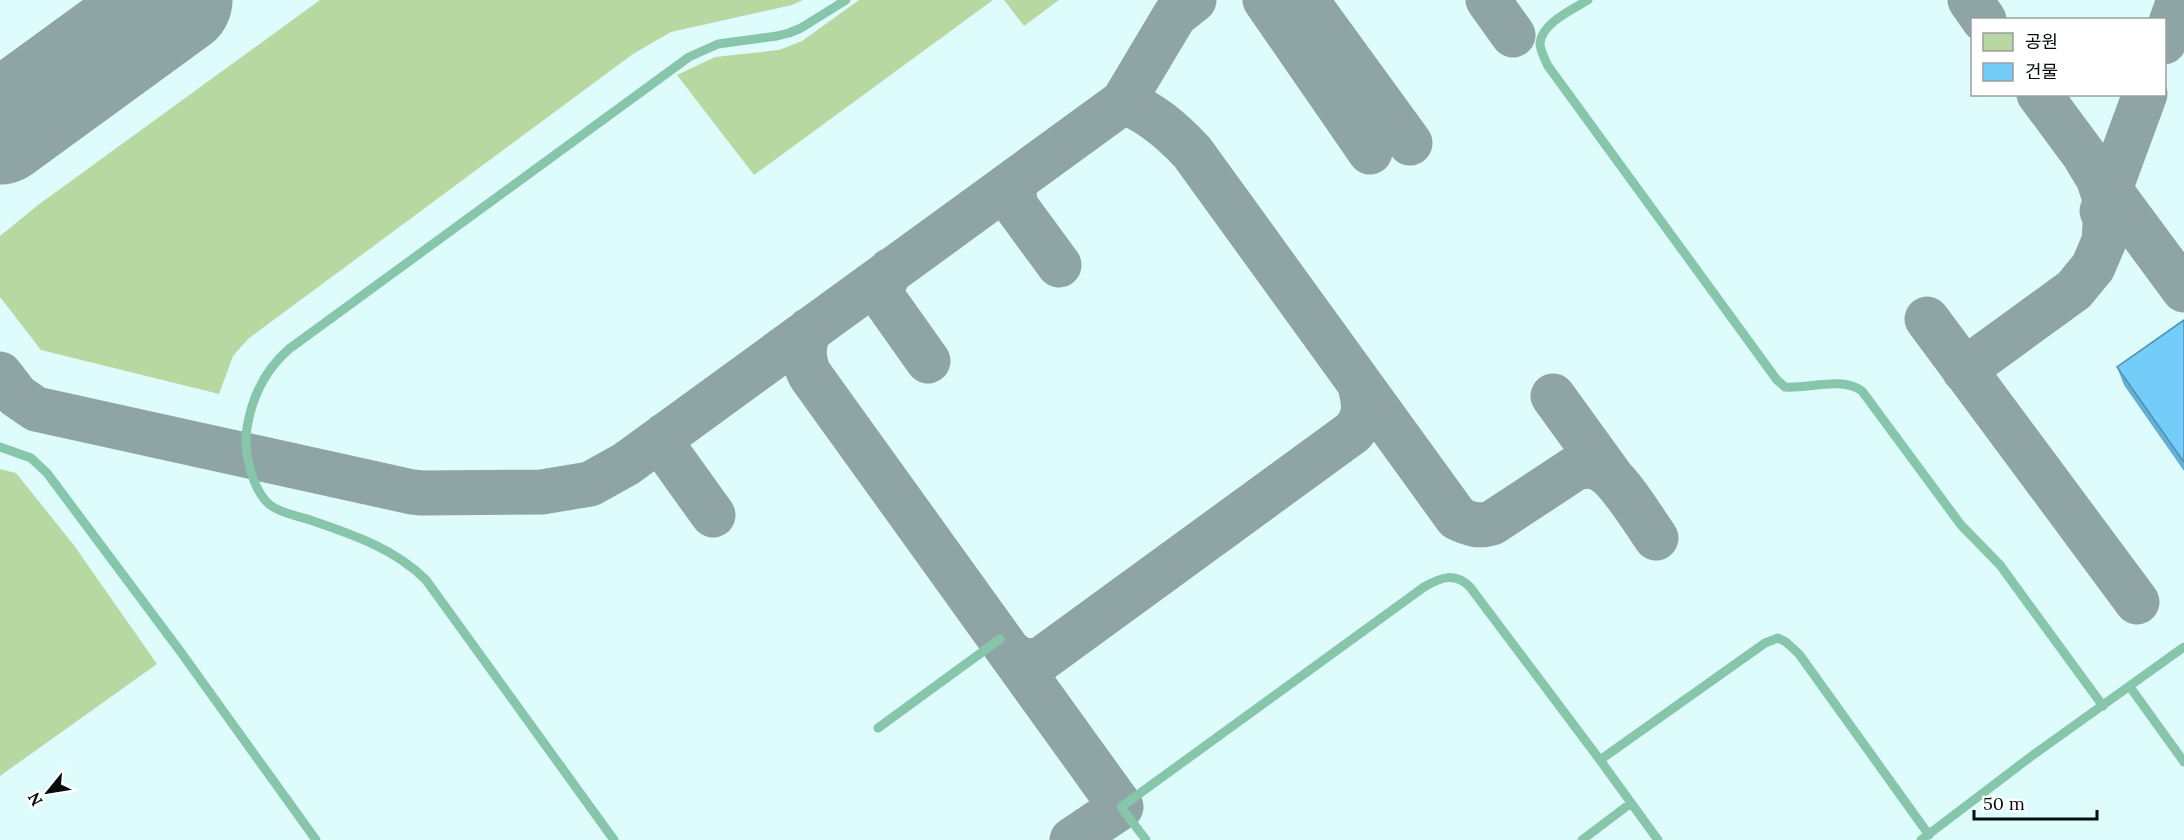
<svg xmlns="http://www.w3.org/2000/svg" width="2184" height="840" font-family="Lora,'Noto Sans KR',serif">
<rect width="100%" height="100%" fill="#dffcfd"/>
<path fill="#b8d8a1" d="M 320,0 L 803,0 L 792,5 L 671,32 L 633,54 L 248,339 L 233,356 L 219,394 L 41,350 L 0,297 L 0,236 L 38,205 Z
M 859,0 L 993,0 L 754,175 L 677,75 L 715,57 L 779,50 L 802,41 Z
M 1004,0 L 1059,0 L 1024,26 Z
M 0,469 L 16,473 L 73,544 L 157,664 L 0,776 Z"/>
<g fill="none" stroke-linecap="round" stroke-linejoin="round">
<path stroke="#8ea4a5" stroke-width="45" d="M 1265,0 L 1370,152
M 1306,0 L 1410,143
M 1488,0 L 1513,35
M 1970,0 L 1984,20
M 2164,42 L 2179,0
M 2039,94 L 2184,290
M 1123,102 C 1150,111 1173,132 1192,152 L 1457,518 C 1469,524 1479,527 1492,523 L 1574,469 C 1584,465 1593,465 1602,470 C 1619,479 1644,521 1656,538
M 1017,179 L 1014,192 L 1015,205 L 1059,265
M 2102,211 L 2145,94
M 891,270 L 883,285 L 884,299 L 928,361
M 1927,319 L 2137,602
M 809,330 C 803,346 802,359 810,375 L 1121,807 L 1072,840
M 1964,370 L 2074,290 L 2093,267 L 2104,241 L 2106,209 L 2104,196 L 2098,178 L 2087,160
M 0,374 L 17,396 L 36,409 L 412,492 L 422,493 L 542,492 L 590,484 L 626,464 L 1123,102 L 1175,15 L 1194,0
M 1553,396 L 1613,479
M 665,435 L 670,455 L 713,515
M 1012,654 L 1022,660 L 1039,661 L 1353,432 C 1366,418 1365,404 1360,386"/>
<path stroke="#8ea4a5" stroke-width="111" d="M 0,129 L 177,0"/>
<path stroke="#87c6ab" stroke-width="9" d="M 1588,0 C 1572,10 1542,23 1540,43 C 1540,51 1545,59 1548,66 L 1777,380 L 1785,387 C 1809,389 1842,376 1862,391 L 1961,525 L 2000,565 L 2103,706
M 0,447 L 31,458 L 47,473 L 180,651 L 316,840
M 2130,687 L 2184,762
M 878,728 L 1000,639
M 1600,760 L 1765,643 L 1778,638 L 1786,642 L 1799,654 L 1929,835
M 614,840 L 426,580 C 395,549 354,535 313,521 C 299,516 282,514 270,505 C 252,490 243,450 247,428 C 252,396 265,370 289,349 L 689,57 L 718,44 L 777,36 L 789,33 L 801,28 L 846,0
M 1146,840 L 1121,807 L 1424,587 C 1441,577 1455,572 1470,587 L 1600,760 L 1658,840
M 1582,840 L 1631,803
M 1921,840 L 2033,755 L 2184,647"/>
</g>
<path fill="#64afd5" d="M 2184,320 L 2184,471 L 2124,385 L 2117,367 Z"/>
<path fill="#74ccf8" stroke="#518fae" stroke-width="1.5" d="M 2184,320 L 2184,462 L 2117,367 Z"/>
<rect x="1971" y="18" width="195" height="78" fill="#ffffff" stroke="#9b9e9f" stroke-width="1.5"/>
<rect x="1983" y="33" width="30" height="18" fill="#b8d8a1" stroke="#9b9e9f" stroke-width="1.5"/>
<text x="2025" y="48" font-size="18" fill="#040d0e">공원</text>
<rect x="1983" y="63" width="30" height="18" fill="#74ccf8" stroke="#9b9e9f" stroke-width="1.5"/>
<text x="2025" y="78" font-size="18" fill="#040d0e">건물</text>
<g transform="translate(48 792) rotate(240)" stroke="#ffffff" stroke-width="4.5" paint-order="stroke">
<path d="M0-4.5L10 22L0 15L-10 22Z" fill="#040d0e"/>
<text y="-9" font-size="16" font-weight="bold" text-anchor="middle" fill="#040d0e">N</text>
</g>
<path d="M1974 810v9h123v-9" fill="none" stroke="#040d0e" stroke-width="3"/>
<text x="1983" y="810" font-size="18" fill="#040d0e" stroke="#ffffff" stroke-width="4.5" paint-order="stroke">50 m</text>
</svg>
